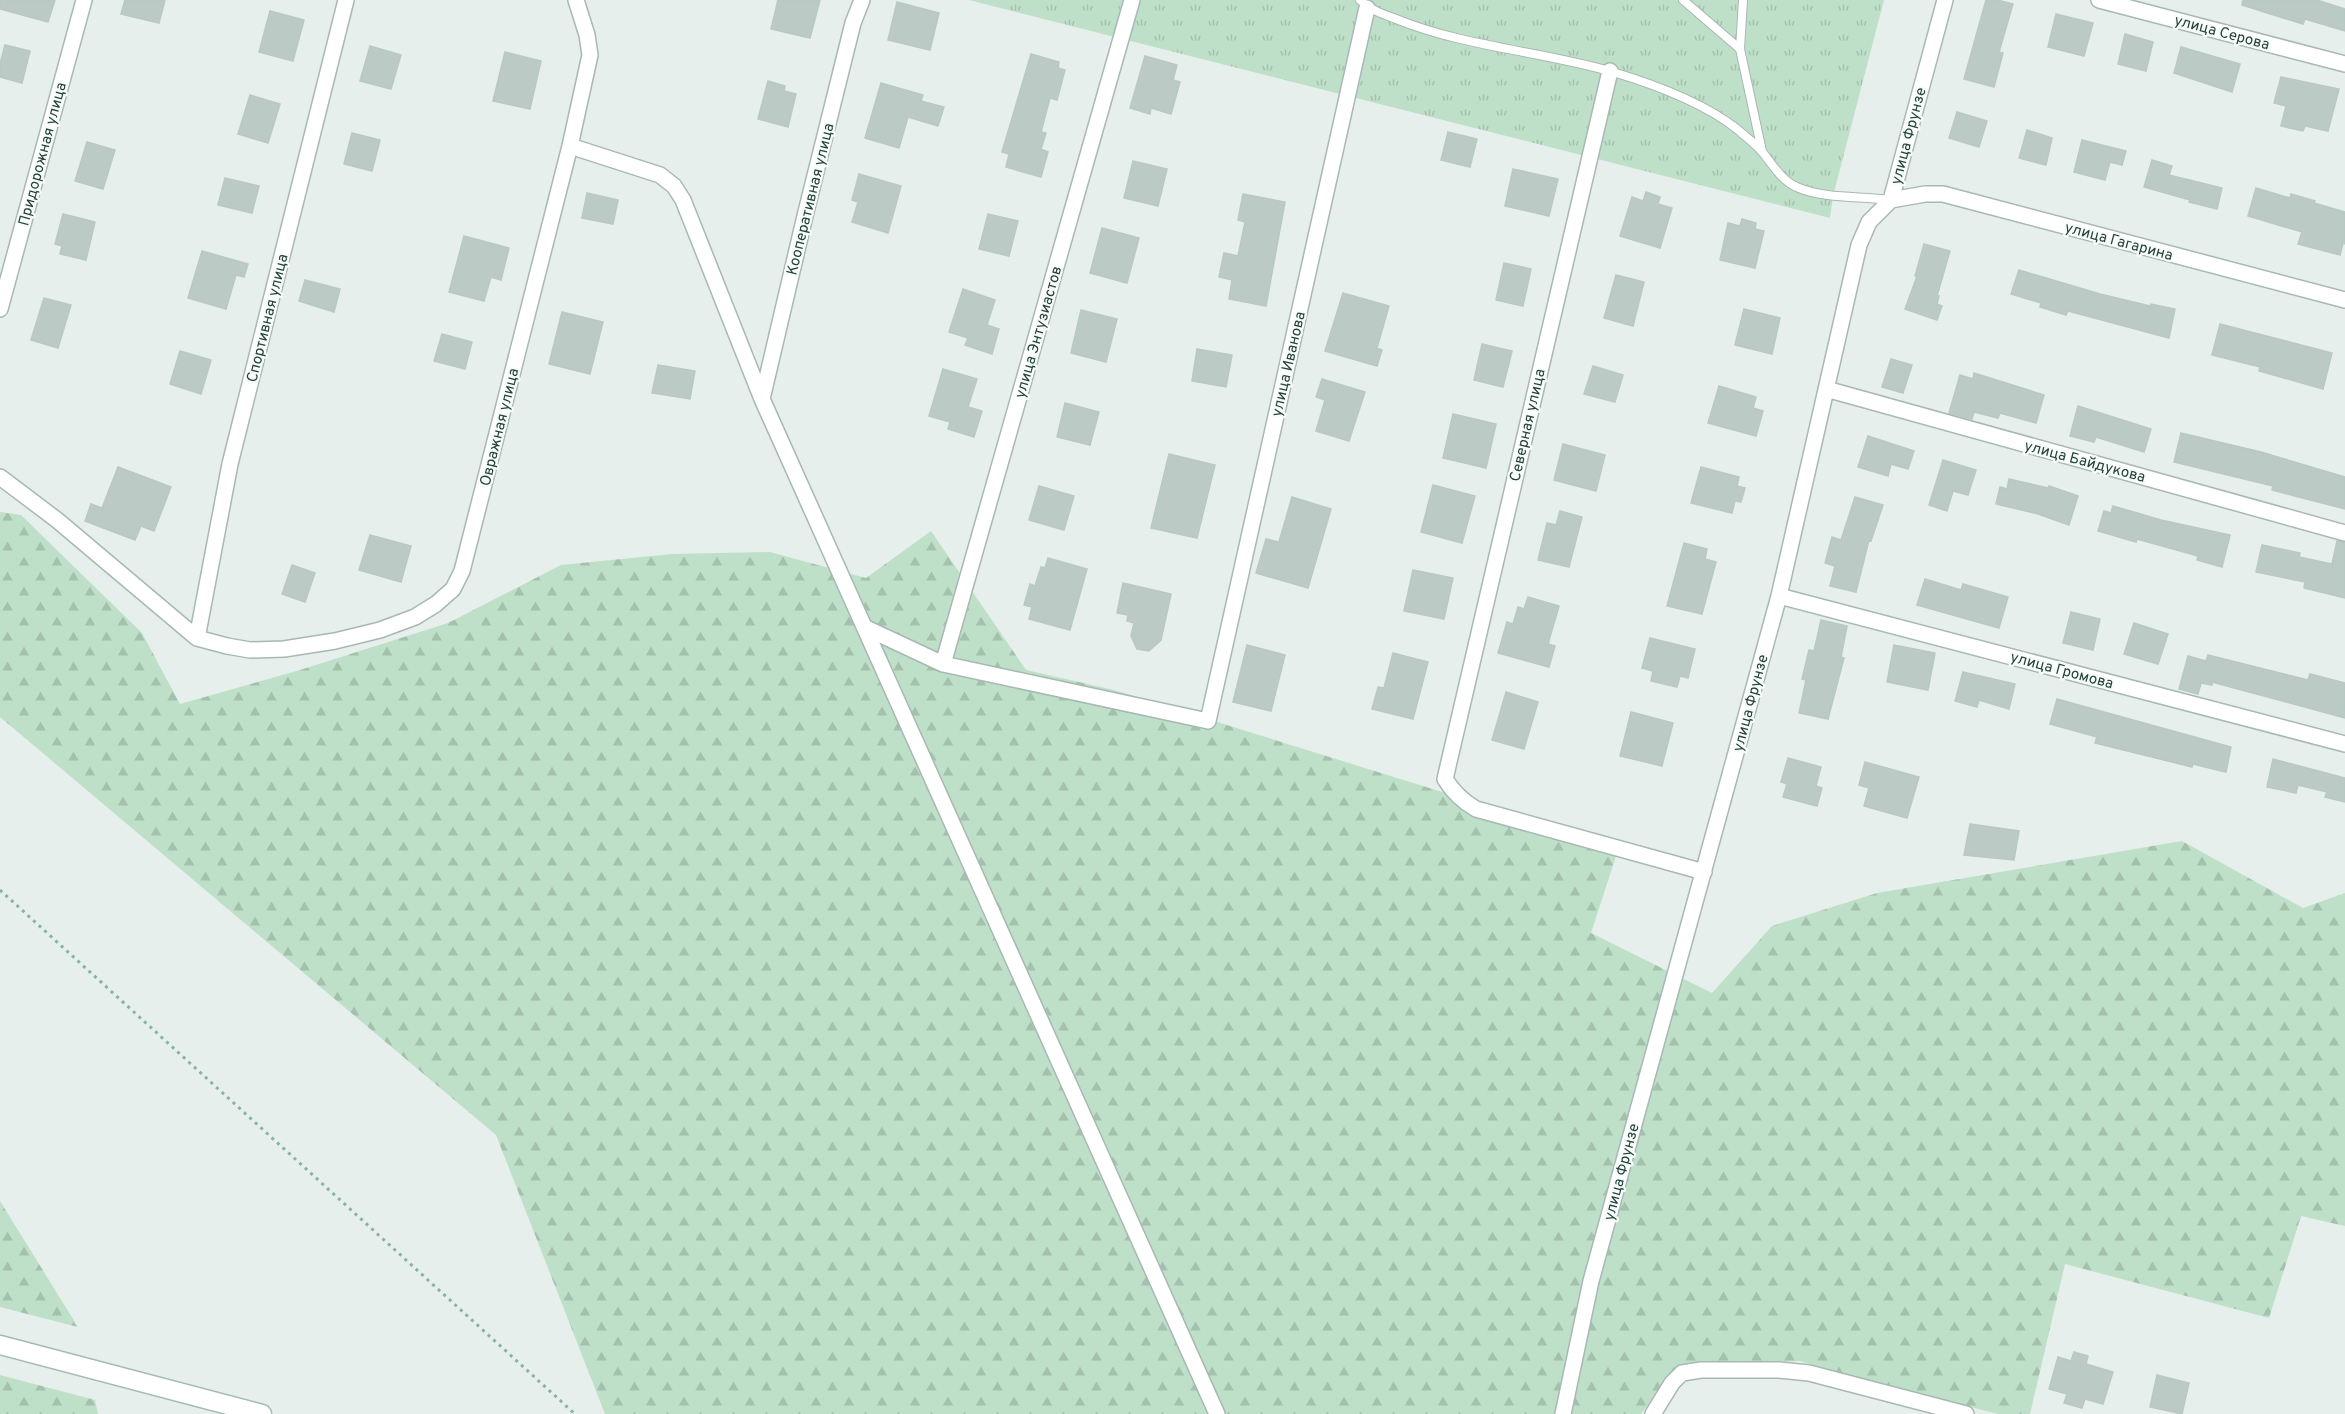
<svg xmlns="http://www.w3.org/2000/svg" width="2345" height="1414" font-family="Overpass,sans-serif">
<defs>
<pattern id="grass-tufts" width="24" height="20" patternUnits="userSpaceOnUse" patternTransform="scale(1.5)"><rect width="24" height="20" fill="#bfe0c8"/><path d="M3 7l-1-3M5 7V3M7 7l1-3M15 17l-1-3M17 17v-4M19 17l1-3" fill="none" stroke="#a4c1ad"/></pattern>
<pattern id="forest-firs" width="22" height="20" patternUnits="userSpaceOnUse" patternTransform="scale(1.5)"><rect width="22" height="20" fill="#bfe0c8"/><path d="M5 1l3.5 6h-7zM16 11l3.5 6h-7z" fill="#a4c1ad"/></pattern>
</defs>
<rect width="100%" height="100%" fill="#e6efeb"/>
<path fill="url(#grass-tufts)" d="M 969,0 L 1884,0 L 1833,196 L 1830,218 Z"/>
<path fill="url(#forest-firs)" d="M 0,512 L 21,515 L 142,633 L 180,704 L 300,670 L 448,623 L 561,565 L 672,554 L 770,552 L 866,578 L 931,531 L 1026,670 L 1114,690 L 1619,847 L 1591,933 L 1712,993 L 1772,926 L 1877,893 L 2182,841 L 2303,908 L 2345,893 L 2345,1226 L 2301,1216 L 2269,1318 L 2065,1264 L 2030,1414 L 1998,1414 L 1865,1380 L 1800,1361 L 1680,1364 L 1641,1414 L 605,1414 L 496,1135 L 0,717 Z
M 0,1201 L 78,1327 L 0,1307 Z
M 0,1375 L 95,1400 L 98,1414 L 0,1414 Z"/>
<path fill="#bbcac4" stroke="#b8c9c2" stroke-width="1.5" d="M 0,0 L 55,0 L 48,22 L 0,9 Z
M 125,0 L 165,0 L 159,23 L 121,14 Z
M 778,0 L 820,0 L 810,38 L 771,29 Z
M 1986,0 L 1997,0 L 2013,4 L 1999,52 L 2003,53 L 1994,87 L 1964,79 Z
M 2243,0 L 2317,0 L 2345,9 L 2345,31 L 2305,19 L 2303,24 L 2280,17 L 2242,5 Z
M 897,2 L 939,13 L 930,50 L 888,40 Z
M 270,11 L 304,20 L 293,61 L 259,52 Z
M 2056,14 L 2093,23 L 2084,56 L 2048,47 Z
M 2125,34 L 2153,42 L 2146,71 L 2118,64 Z
M 5,45 L 30,51 L 22,83 L 0,77 L 0,64 Z
M 370,46 L 401,55 L 391,89 L 360,81 Z
M 2181,47 L 2240,64 L 2232,92 L 2174,73 Z
M 505,52 L 541,61 L 530,109 L 493,101 Z
M 1031,54 L 1059,62 L 1058,68 L 1065,70 L 1057,100 L 1050,98 L 1041,132 L 1046,133 L 1041,149 L 1048,152 L 1041,177 L 1006,167 L 1009,154 L 1002,152 Z
M 1145,56 L 1177,65 L 1173,80 L 1180,82 L 1171,114 L 1151,108 L 1150,114 L 1130,108 Z
M 2281,77 L 2339,89 L 2328,131 L 2305,126 L 2303,131 L 2281,126 L 2286,106 L 2274,103 Z
M 768,81 L 785,86 L 784,91 L 796,94 L 788,127 L 758,119 Z
M 881,83 L 923,95 L 921,101 L 944,107 L 938,126 L 908,117 L 899,148 L 865,138 Z
M 250,95 L 280,104 L 268,143 L 238,134 Z
M 1957,112 L 1987,121 L 1979,147 L 1949,138 Z
M 2027,130 L 2052,138 L 2046,165 L 2019,158 Z
M 1448,132 L 1477,139 L 1470,167 L 1441,160 Z
M 352,133 L 380,140 L 372,171 L 344,164 Z
M 2082,140 L 2126,151 L 2122,165 L 2110,162 L 2105,180 L 2074,172 Z
M 87,142 L 115,150 L 103,189 L 75,181 Z
M 2152,160 L 2172,166 L 2169,175 L 2222,188 L 2217,209 L 2189,202 L 2190,200 L 2144,187 Z
M 1133,161 L 1167,169 L 1158,206 L 1124,198 Z
M 1513,169 L 1558,179 L 1549,216 L 1505,206 Z
M 859,174 L 901,186 L 888,233 L 852,222 L 858,202 L 852,200 Z
M 225,178 L 259,186 L 252,213 L 218,205 Z
M 2256,188 L 2290,198 L 2291,194 L 2315,201 L 2314,203 L 2345,212 L 2345,244 L 2343,243 L 2340,255 L 2298,244 L 2302,232 L 2248,216 Z
M 1646,192 L 1660,197 L 1658,204 L 1672,208 L 1660,248 L 1620,236 L 1632,197 L 1643,201 Z
M 587,193 L 618,200 L 613,224 L 582,218 Z
M 1243,194 L 1285,202 L 1266,306 L 1229,299 L 1232,280 L 1219,277 L 1224,253 L 1238,256 L 1245,222 L 1238,220 Z
M 63,214 L 95,222 L 86,260 L 60,254 L 62,246 L 55,244 Z
M 988,214 L 1018,221 L 1009,256 L 979,249 Z
M 1742,219 L 1756,223 L 1755,229 L 1764,231 L 1755,268 L 1720,260 L 1728,223 L 1740,226 Z
M 1102,228 L 1139,238 L 1127,283 L 1090,273 Z
M 464,236 L 509,248 L 501,280 L 491,277 L 484,301 L 449,292 Z
M 1924,244 L 1950,251 L 1937,296 L 1939,296 L 1937,304 L 1942,306 L 1937,320 L 1905,309 L 1917,276 L 1915,276 Z
M 202,251 L 248,264 L 244,277 L 236,275 L 226,309 L 188,298 Z
M 1504,263 L 1531,269 L 1523,306 L 1496,300 Z
M 2019,270 L 2100,294 L 2150,306 L 2151,304 L 2175,309 L 2169,338 L 2068,311 L 2066,315 L 2040,307 L 2041,303 L 2011,294 Z
M 1616,275 L 1644,282 L 1633,326 L 1604,318 Z
M 305,280 L 340,289 L 334,312 L 299,301 Z
M 963,289 L 995,300 L 987,325 L 999,329 L 992,354 L 965,345 L 968,338 L 949,332 Z
M 1343,293 L 1389,306 L 1377,348 L 1382,350 L 1377,366 L 1325,351 Z
M 44,298 L 71,305 L 58,348 L 31,340 Z
M 1744,309 L 1780,318 L 1772,354 L 1735,345 Z
M 1081,310 L 1117,319 L 1106,362 L 1071,353 Z
M 562,312 L 603,322 L 590,374 L 549,364 Z
M 2220,324 L 2332,353 L 2323,389 L 2259,371 L 2260,367 L 2212,355 Z
M 442,334 L 472,342 L 465,369 L 434,361 Z
M 1482,344 L 1512,351 L 1503,387 L 1474,380 Z
M 1197,349 L 1232,355 L 1226,387 L 1192,381 Z
M 180,351 L 211,360 L 201,394 L 170,384 Z
M 1891,359 L 1912,365 L 1903,393 L 1882,387 Z
M 658,365 L 695,371 L 690,399 L 652,393 Z
M 1593,366 L 1623,375 L 1615,402 L 1584,394 Z
M 943,369 L 977,379 L 968,407 L 982,411 L 974,437 L 948,429 L 950,422 L 929,416 Z
M 1974,373 L 2044,395 L 2036,423 L 2000,413 L 1998,418 L 1974,412 L 1972,419 L 1949,413 L 1960,375 L 1973,379 Z
M 1322,379 L 1365,392 L 1349,441 L 1316,431 L 1325,400 L 1316,397 Z
M 1719,386 L 1756,397 L 1753,408 L 1763,411 L 1756,436 L 1708,423 Z
M 1065,403 L 1099,412 L 1090,445 L 1057,437 Z
M 2078,406 L 2151,429 L 2144,452 L 2096,437 L 2094,442 L 2070,436 Z
M 1453,414 L 1496,424 L 1486,468 L 1443,458 Z
M 2181,433 L 2261,452 L 2345,477 L 2345,509 L 2272,490 L 2273,486 L 2174,462 Z
M 1868,436 L 1914,451 L 1908,469 L 1891,464 L 1888,476 L 1858,467 Z
M 1563,444 L 1605,455 L 1596,491 L 1554,480 Z
M 1169,454 L 1215,465 L 1197,538 L 1151,528 Z
M 1943,460 L 1976,470 L 1968,495 L 1953,491 L 1947,511 L 1929,505 Z
M 118,467 L 171,487 L 154,531 L 141,526 L 135,540 L 85,521 L 91,504 L 102,508 Z
M 1701,467 L 1739,477 L 1737,486 L 1745,488 L 1741,502 L 1735,501 L 1732,513 L 1691,503 Z
M 2009,479 L 2048,488 L 2049,486 L 2078,496 L 2069,525 L 2038,514 L 1996,504 L 2000,487 L 2007,489 Z
M 1433,485 L 1475,496 L 1462,543 L 1421,532 Z
M 1039,486 L 1074,496 L 1064,530 L 1029,520 Z
M 1292,497 L 1331,509 L 1308,588 L 1256,573 L 1266,539 L 1279,542 Z
M 1855,497 L 1883,505 L 1871,541 L 1869,540 L 1856,592 L 1830,586 L 1835,566 L 1825,563 L 1832,537 L 1841,540 Z
M 2113,506 L 2161,520 L 2230,535 L 2222,567 L 2197,560 L 2198,556 L 2137,539 L 2136,542 L 2098,531 L 2104,511 L 2111,513 Z
M 1560,511 L 1582,517 L 1569,567 L 1538,560 L 1547,523 L 1556,525 Z
M 370,535 L 411,546 L 401,582 L 359,570 Z
M 2337,541 L 2345,542 L 2345,598 L 2304,588 L 2305,582 L 2256,572 L 2262,545 L 2300,553 L 2299,557 L 2332,564 Z
M 1684,543 L 1707,549 L 1705,559 L 1716,562 L 1702,614 L 1667,606 Z
M 1048,558 L 1087,569 L 1070,630 L 1029,619 L 1032,607 L 1024,605 L 1030,584 L 1035,586 L 1041,567 L 1045,568 Z
M 292,565 L 315,573 L 305,602 L 282,594 Z
M 1413,570 L 1453,578 L 1444,619 L 1404,611 Z
M 1925,579 L 1961,590 L 1963,584 L 2008,597 L 1999,628 L 1917,605 Z
M 1123,583 L 1171,594 L 1161,640 L 1149,651 L 1137,649 L 1131,636 L 1134,623 L 1127,621 L 1128,615 L 1117,613 Z
M 1528,597 L 1559,606 L 1548,644 L 1555,646 L 1549,667 L 1498,653 L 1507,622 L 1513,624 L 1518,607 L 1524,609 Z
M 2071,612 L 2100,619 L 2093,650 L 2063,643 Z
M 1821,620 L 1847,626 L 1841,657 L 1844,658 L 1828,719 L 1799,713 L 1806,680 L 1802,679 L 1809,650 L 1814,651 Z
M 2134,623 L 2168,634 L 2158,664 L 2124,654 Z
M 1650,638 L 1695,649 L 1688,678 L 1680,676 L 1677,687 L 1651,681 L 1653,671 L 1642,668 Z
M 1247,645 L 1285,655 L 1271,711 L 1233,702 Z
M 1894,645 L 1935,653 L 1928,690 L 1887,682 Z
M 1393,653 L 1428,662 L 1413,719 L 1372,709 L 1378,687 L 1384,688 Z
M 2208,655 L 2308,680 L 2310,674 L 2345,683 L 2345,718 L 2212,682 L 2212,685 L 2201,683 L 2198,694 L 2179,689 L 2188,656 L 2206,661 Z
M 1963,672 L 2015,684 L 2009,709 L 1979,700 L 1977,707 L 1955,701 Z
M 1506,692 L 1538,702 L 1524,749 L 1492,740 Z
M 2057,699 L 2231,747 L 2226,772 L 2193,764 L 2192,767 L 2095,743 L 2097,737 L 2050,724 Z
M 1631,712 L 1673,723 L 1662,766 L 1620,756 Z
M 1788,758 L 1821,767 L 1816,786 L 1822,788 L 1817,806 L 1783,797 L 1787,784 L 1781,782 Z
M 2273,759 L 2345,778 L 2345,802 L 2325,797 L 2327,792 L 2298,785 L 2296,793 L 2267,787 Z
M 1865,762 L 1919,777 L 1907,818 L 1864,806 L 1869,788 L 1859,785 Z
M 1970,824 L 2019,831 L 2014,860 L 1964,855 Z
M 2074,1352 L 2088,1356 L 2086,1364 L 2113,1372 L 2103,1404 L 2085,1399 L 2082,1408 L 2064,1403 L 2067,1394 L 2049,1389 L 2058,1357 L 2071,1361 Z
M 2157,1375 L 2189,1383 L 2182,1414 L 2150,1407 Z"/>
<g fill="none" stroke-linecap="round" stroke-linejoin="round">
<defs>
<path id="lane" d="M 1360,0 C 1370,10 1383,14 1396,19 C 1465,47 1541,51 1613,72 C 1653,84 1704,103 1737,129 C 1746,137 1756,144 1764,154 C 1774,167 1783,182 1799,188 C 1826,199 1861,196 1889,200
M 1683,0 L 1740,49
M 1743,0 L 1740,49 L 1762,151"/>
<path id="street" d="M 2099,0 L 2345,64
M 1610,71 L 1445,779 C 1453,792 1462,801 1476,809 L 1704,872
M 570,146 L 660,175 L 674,186 L 683,200 L 762,399 L 1217,1414
M 1891,200 L 1925,194 L 1943,194 L 2345,300
M 0,309 L 84,0
M 1826,389 L 2345,533
M 762,399 L 805,216 L 853,23 L 862,0
M 0,477 L 57,520 L 197,638 L 227,646 L 250,650 L 284,649 L 335,641 L 380,630 L 415,617 L 436,604 L 453,589 L 462,571 L 570,146 L 590,55 L 587,35 L 576,0
M 1779,596 L 2345,744
M 864,627 L 943,664 L 1208,721 L 1367,8
M 197,638 L 230,464 L 346,0
M 943,664 L 1132,0
M 1563,1414 L 1591,1281 L 1779,596 L 1859,245 L 1869,222 L 1891,200 L 1945,0
M 1653,1414 L 1672,1383 L 1682,1373 L 1701,1370 L 1779,1370 L 1809,1373 L 1966,1414"/>
<path id="secondary" d="M 0,1345 L 262,1414"/>
</defs>
<use href="#lane" stroke="#a8b8b2" stroke-width="10"/>
<use href="#street" stroke="#a8b8b2" stroke-width="18"/>
<use href="#secondary" stroke="#a4bbb3" stroke-width="21"/>
<path stroke="#86b3a5" stroke-width="3" stroke-dasharray="3 4.5" stroke-linecap="butt" d="M 0,890 L 575,1414"/>
<use href="#lane" stroke="#fff" stroke-width="8"/>
<use href="#street" stroke="#fff" stroke-width="15"/>
<use href="#secondary" stroke="#fff" stroke-width="18"/>
</g>
<g text-anchor="middle" stroke-width="4.5" stroke-linejoin="round" paint-order="stroke">
<g font-size="15" fill="#24423a" stroke="#f7fbf9">
<text transform="translate(2222 32) rotate(15)" y="5">улица Серова</text>
<text transform="translate(1908 136) rotate(-75)" y="5">улица Фрунзе</text>
<text transform="translate(42 154) rotate(-75)" y="5">Придорожная улица</text>
<text transform="translate(810 199) rotate(-76)" y="5">Кооперативная улица</text>
<text transform="translate(2119 241) rotate(15)" y="5">улица Гагарина</text>
<text transform="translate(267 318) rotate(-76)" y="5">Спортивная улица</text>
<text transform="translate(1038 332) rotate(-74)" y="5">улица Энтузиастов</text>
<text transform="translate(1288 364) rotate(-77)" y="5">улица Иванова</text>
<text transform="translate(1527 425) rotate(-77)" y="5">Северная улица</text>
<text transform="translate(499 427) rotate(-76)" y="5">Овражная улица</text>
<text transform="translate(2085 461) rotate(15)" y="5">улица Байдукова</text>
<text transform="translate(2062 670) rotate(15)" y="5">улица Громова</text>
<text transform="translate(1750 703) rotate(-75)" y="5">улица Фрунзе</text>
<text transform="translate(1621 1172) rotate(-75)" y="5">улица Фрунзе</text>
</g>
</g>
</svg>
